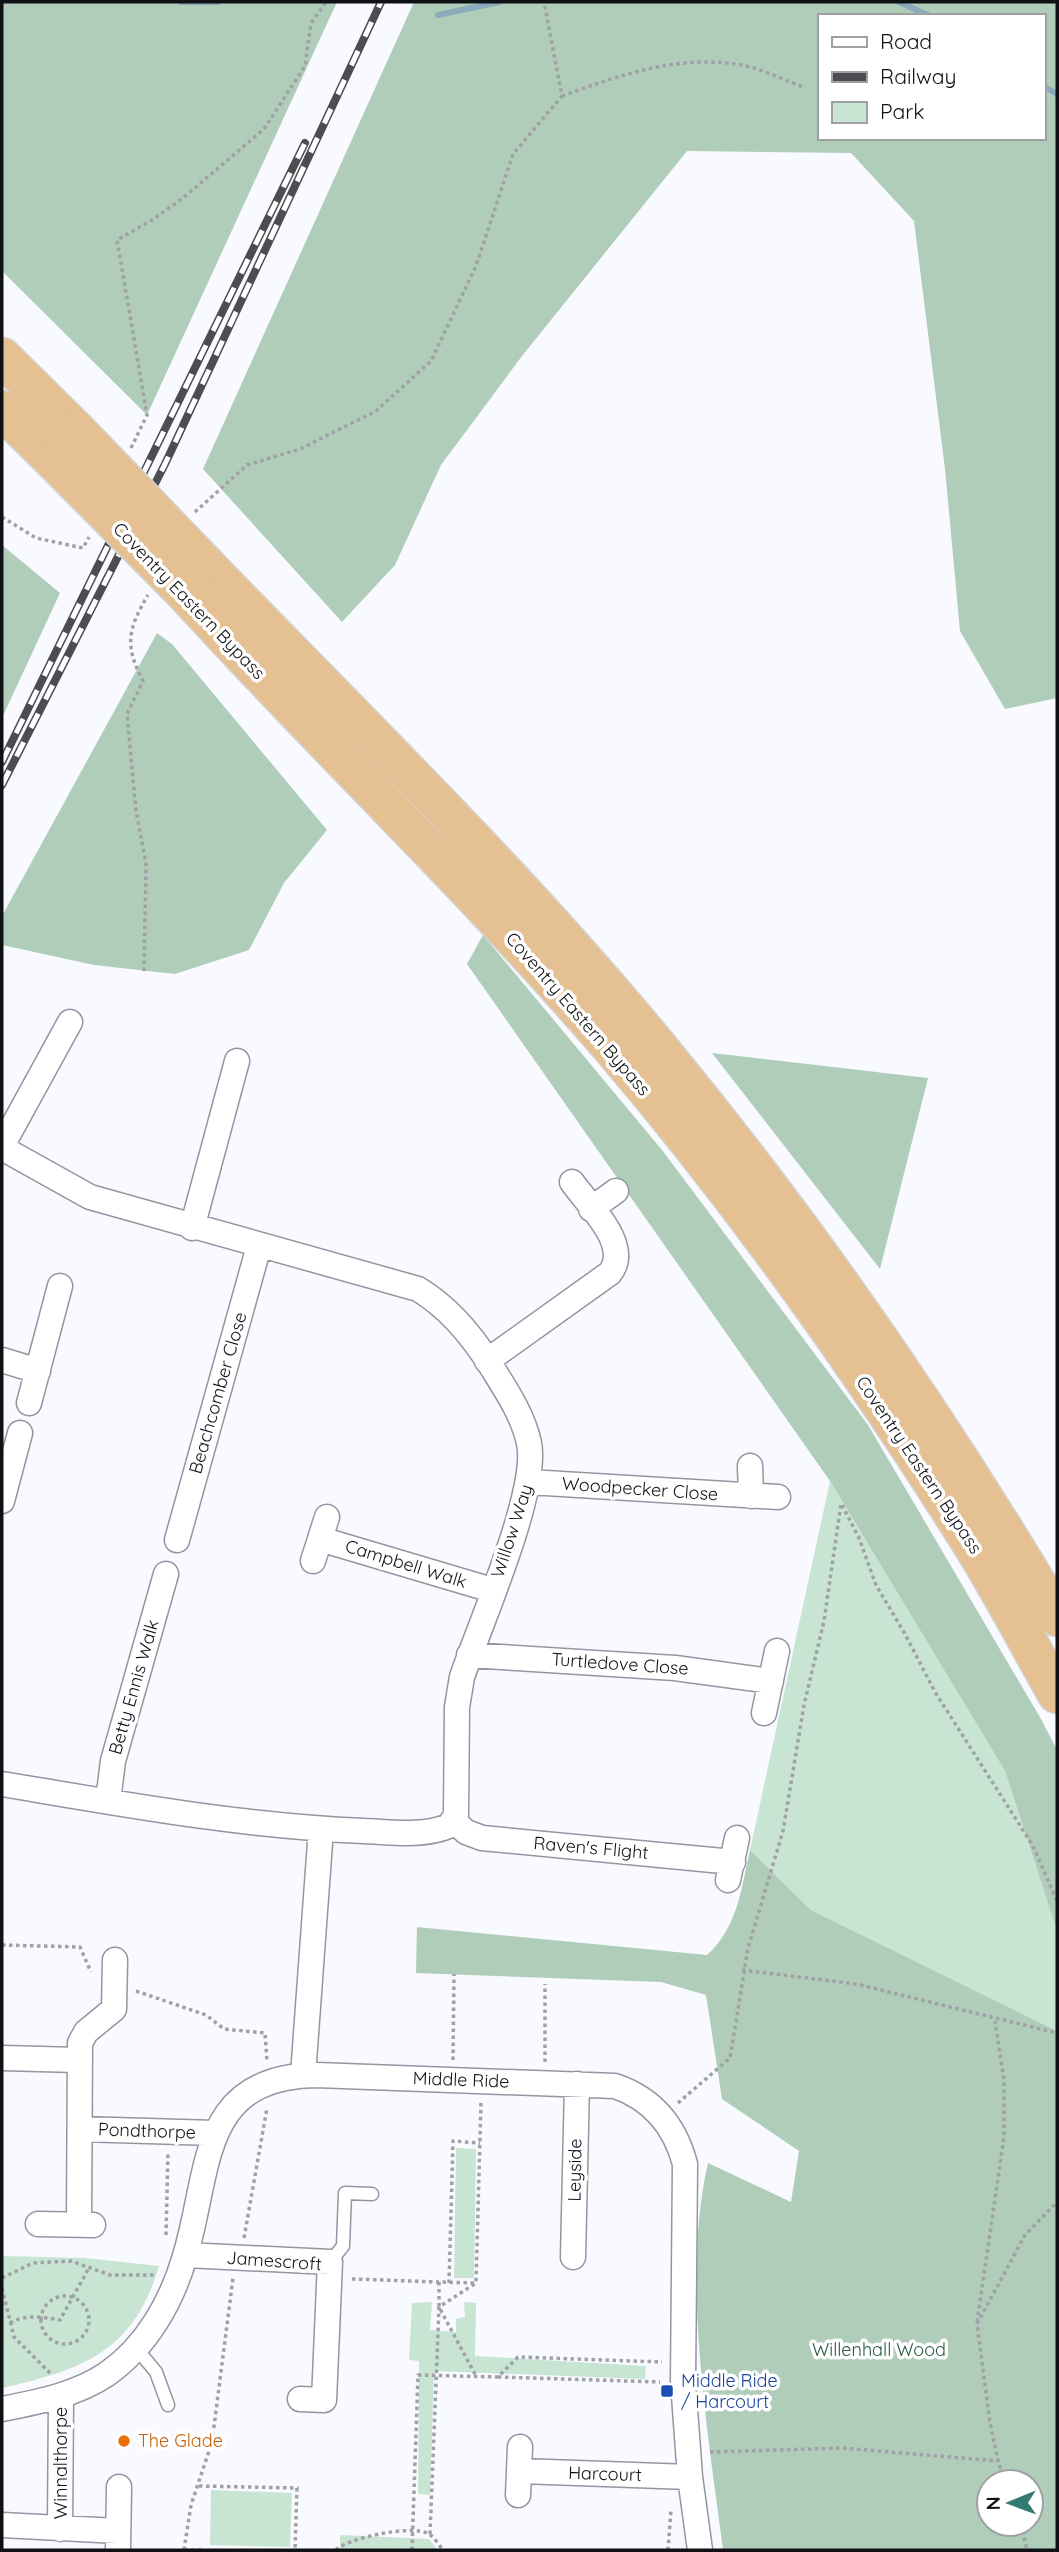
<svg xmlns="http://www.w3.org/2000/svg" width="1059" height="2552" font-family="Quicksand,sans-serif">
<rect width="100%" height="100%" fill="#f9faff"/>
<path fill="#c8e4d2" d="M 830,1481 L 1005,1771 L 1057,1931 L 1057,2031 L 811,1910 L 750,1850 Z
M 456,2148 L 476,2149 L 474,2278 L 454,2278 Z
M 2,2256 L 85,2258 L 159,2266 C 134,2352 82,2370 2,2388 Z
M 432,2302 L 430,2330 L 456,2332 L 456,2319 L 465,2317 L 464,2302 L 476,2303 L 475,2356 L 646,2366 L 645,2379 L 434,2371 L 430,2495 L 418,2494 L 419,2361 L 409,2360 L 412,2303 Z
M 211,2490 L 292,2493 L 290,2547 L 210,2545 Z
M 340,2535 L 429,2539 L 438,2550 L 340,2550 Z"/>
<path fill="#b0cdba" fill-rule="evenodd" d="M 2,2 L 337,2 L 147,415 L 2,271 Z
M 414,2 L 1057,2 L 1057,698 L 1005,709 L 960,631 L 945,469 L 914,221 L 851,153 L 687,151 L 522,356 L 441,465 L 395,565 L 342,622 L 203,469 ZM 819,16 L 1043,16 L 1043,138 L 819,138 Z
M 2,545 L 60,593 L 2,718 Z
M 157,633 L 172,644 L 327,830 L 284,883 L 249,950 L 175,974 L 94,965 L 2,945 L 2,916 Z
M 483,935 L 662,1150 L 868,1425 L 1041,1719 L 1057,1750 L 1057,1931 L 1005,1771 L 830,1481 L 467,964 Z
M 712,1053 L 928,1078 L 880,1269 Z
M 750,1850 L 811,1910 L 1057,2031 L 1057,2550 L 723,2550 C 708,2431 681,2280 708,2163 L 791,2202 L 799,2151 L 722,2099 L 706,1995 L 661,1982 L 416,1973 L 417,1927 L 707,1955 C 738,1927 741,1889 750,1850 ZM 1031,2482 L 1031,2524 L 989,2524 L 989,2482 Z"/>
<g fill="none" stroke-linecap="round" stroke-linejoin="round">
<path stroke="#8baaba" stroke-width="6" d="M 181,2 L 218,2
M 899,2 L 930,16
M 438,15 L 499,2
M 1043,86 L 1057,94"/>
<defs>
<path id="service" d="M 330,2262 L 343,2246 L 345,2193 L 372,2194
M 136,2348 L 156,2372 L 168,2405"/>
<path id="minor" d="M 2,1146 L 70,1022
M 2,1148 L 90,1197 L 418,1289 C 448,1307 473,1337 491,1366 C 506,1390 523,1415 529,1443 C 539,1491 480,1624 462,1677 L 457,1707 L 456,1815 L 449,1826 C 422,1837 392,1832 364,1831 C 241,1826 122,1804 2,1784
M 591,1209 L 616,1191
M 192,1228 L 237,1061
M 2,1360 L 38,1371
M 487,1361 L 610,1273 C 632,1245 588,1205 572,1182
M 29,1403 L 60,1286
M 750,1466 L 751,1496
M 529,1482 L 778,1497
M 2,1501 L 20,1433
M 320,1539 L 492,1590
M 177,1540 L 259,1246
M 313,1561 L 327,1517
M 469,1655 L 675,1668 L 771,1681
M 764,1713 L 777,1651
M 108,1801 L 113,1761 L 166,1574
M 454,1821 L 466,1832 L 482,1838 L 733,1862
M 728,1880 L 737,1838
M 2,2058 L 78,2060
M 303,2075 L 321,1829
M 80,2129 L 215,2133
M 38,2224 L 93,2225
M 79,2224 L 80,2043 L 86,2032 L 114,2009 L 115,1960
M 186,2255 L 330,2262 L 324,2400 L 300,2399
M 573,2257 L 577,2084
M 2,2409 C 38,2402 76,2395 107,2374 C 147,2346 172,2301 185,2256 C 211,2170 198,2077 316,2075 L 615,2086 C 653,2099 675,2126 685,2164 L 683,2382 L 690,2477 L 700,2550
M 520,2471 L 690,2477
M 518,2495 L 520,2447
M 2,2525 L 118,2531
M 60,2529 L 61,2397
M 118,2550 L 119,2487"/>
<path id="trunk" d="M 2,357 L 74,428
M 2,410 L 53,460
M 206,565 C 361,725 522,881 663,1053 C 809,1230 939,1419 1057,1617
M 184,592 C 324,746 475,889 611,1047 C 744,1203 864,1372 973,1546 C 1003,1594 1029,1645 1057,1694"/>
</defs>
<use href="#service" stroke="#9396a1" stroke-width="15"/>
<use href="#minor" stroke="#9396a1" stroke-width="27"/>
<use href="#trunk" stroke="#d4d4d5" stroke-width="41"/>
<path stroke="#a0a1a6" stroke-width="3.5" stroke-dasharray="3.5 3.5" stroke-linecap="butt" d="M 562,96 C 620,75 679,54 742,65 C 762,69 784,80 803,87
M 131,448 L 147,415 L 117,240 L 152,220 L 183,198 L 264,129 L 305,66 L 311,23 L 326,2
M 195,512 L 247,465 L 300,449 L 376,411 L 431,361 L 476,266 L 513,154 L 562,96 L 544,2
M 2,517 L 36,538 L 83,548 L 89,537
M 144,971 L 146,863 L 136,811 L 127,714 L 143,681 C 124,645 128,629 148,595
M 842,1505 L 859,1538 L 876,1585 L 905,1634 L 935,1692 L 1033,1846 L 1057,1901
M 2,1945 L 80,1947 L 91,1972
M 742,1970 L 856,1984 L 1057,2033
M 136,1991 L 206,2015 L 224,2029 L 265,2033 L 267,2062
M 453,2060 L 454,1974
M 545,2062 L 545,1984
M 678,2103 L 730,2058 L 748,1948 L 783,1831 L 804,1705 L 824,1621 L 841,1504
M 166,2235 L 168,2151
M 244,2238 L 267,2108
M 2,2278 L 33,2263 L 71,2261 L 110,2275 L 155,2275
M 352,2279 L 439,2282
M 449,2283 L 453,2141 L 480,2143
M 474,2283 L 439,2282 L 439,2307 L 476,2376
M 2,2288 L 14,2337 L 51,2374
M41 2320a24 24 0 1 1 48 0a24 24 0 1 1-48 0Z
M 977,2322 L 1004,2137 L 1004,2080 L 995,2021
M 10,2323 C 25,2314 44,2317 60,2320 L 89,2268
M 498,2377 L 660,2382
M 710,2452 L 842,2448 L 998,2461
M 1005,2482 L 998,2461 L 990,2423 L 977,2324 L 1025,2235 L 1057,2202
M 199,2486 L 297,2488 L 295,2550
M 1021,2524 L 1027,2550
M 430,2534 L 439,2307 L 476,2283 L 481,2102
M 184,2550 L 191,2505 L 212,2442 L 233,2278
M 184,2550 L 204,2550
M 336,2550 C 348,2538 412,2524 429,2534 C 434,2537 439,2545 443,2550
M 412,2550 L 418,2375 L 498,2377 L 518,2357 L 662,2362
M 668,2550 L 671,2510"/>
<use href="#service" stroke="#fff" stroke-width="12"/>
<use href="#minor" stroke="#fff" stroke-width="24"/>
<use href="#trunk" stroke="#e4c092" stroke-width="38"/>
<defs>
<path id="rail" d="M 2,762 L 305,143
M 2,785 L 165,464 L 381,2"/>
</defs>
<use href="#rail" stroke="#4c4d51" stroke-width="8"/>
<use href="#rail" stroke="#fff" stroke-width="5" stroke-dasharray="16" stroke-linecap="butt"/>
<defs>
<path id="trunk-bridge" d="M 74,428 L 206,565
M 53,460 L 184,592"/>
</defs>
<use href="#trunk-bridge" stroke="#d4d4d5" stroke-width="41" stroke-linecap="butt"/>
<use href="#trunk-bridge" stroke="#e4c092" stroke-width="38"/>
</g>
<rect fill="#1a4fb4" stroke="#fff" stroke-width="2.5" x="660" y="2384" width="14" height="14" rx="3.5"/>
<circle fill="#e8710a" stroke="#fff" stroke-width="2.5" cx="124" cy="2441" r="7"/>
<g text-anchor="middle" stroke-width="7" stroke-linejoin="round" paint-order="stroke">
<g font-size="18" fill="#101115" stroke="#fff">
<text transform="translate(189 601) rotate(46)" y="6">Coventry Eastern Bypass</text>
<text transform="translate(578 1014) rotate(49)" y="6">Coventry Eastern Bypass</text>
<text transform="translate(218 1393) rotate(-74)" y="6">Beachcomber Close</text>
<text transform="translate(919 1465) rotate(56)" y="6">Coventry Eastern Bypass</text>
<text transform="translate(640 1489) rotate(4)" y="6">Woodpecker Close</text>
<text transform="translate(512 1531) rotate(-72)" y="6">Willow Way</text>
<text transform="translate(406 1564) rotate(17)" y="6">Campbell Walk</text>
<text transform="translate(620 1664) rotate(4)" y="6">Turtledove Close</text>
<text transform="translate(134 1687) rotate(-74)" y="6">Betty Ennis Walk</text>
<text transform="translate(591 1848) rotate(5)" y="6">Raven's Flight</text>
<text transform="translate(461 2080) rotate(2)" y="6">Middle Ride</text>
<text transform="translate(147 2131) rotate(2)" y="6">Pondthorpe</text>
<text transform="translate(575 2170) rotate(-89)" y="6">Leyside</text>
<text transform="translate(274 2261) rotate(4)" y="6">Jamescroft</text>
<text transform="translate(61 2463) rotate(-90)" y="6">Winnalthorpe</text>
<text transform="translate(605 2474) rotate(2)" y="6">Harcourt</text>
</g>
<g font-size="18" fill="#28593d" stroke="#fff">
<text x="879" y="2356">Willenhall Wood</text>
</g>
<g font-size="18" fill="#164399" stroke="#fff" text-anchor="start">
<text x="681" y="2387">Middle Ride<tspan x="681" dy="21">/ Harcourt</tspan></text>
</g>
<g font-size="18" fill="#c56008" stroke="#fff" text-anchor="start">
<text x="138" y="2447">The Glade</text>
</g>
</g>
<rect width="1059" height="2552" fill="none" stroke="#101115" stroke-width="7"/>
<rect x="818" y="14" width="228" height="126" fill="#ffffff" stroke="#9fa0a1" stroke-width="2"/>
<rect x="832" y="37" width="35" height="10" fill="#ffffff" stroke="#9fa0a1" stroke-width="2"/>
<text x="880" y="49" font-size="21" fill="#101115">Road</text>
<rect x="832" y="72" width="35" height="10" fill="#4c4d51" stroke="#9fa0a1" stroke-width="2"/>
<text x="880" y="84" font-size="21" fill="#101115">Railway</text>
<rect x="832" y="102" width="35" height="21" fill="#c8e4d2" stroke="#9fa0a1" stroke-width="2"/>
<text x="880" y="119" font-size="21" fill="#101115">Park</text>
<g transform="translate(1010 2503) rotate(269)"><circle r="33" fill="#ffffff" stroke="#9fa0a1" stroke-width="2"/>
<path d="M0-5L12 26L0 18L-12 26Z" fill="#347a71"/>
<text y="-10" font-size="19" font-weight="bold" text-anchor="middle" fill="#101115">N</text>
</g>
</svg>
